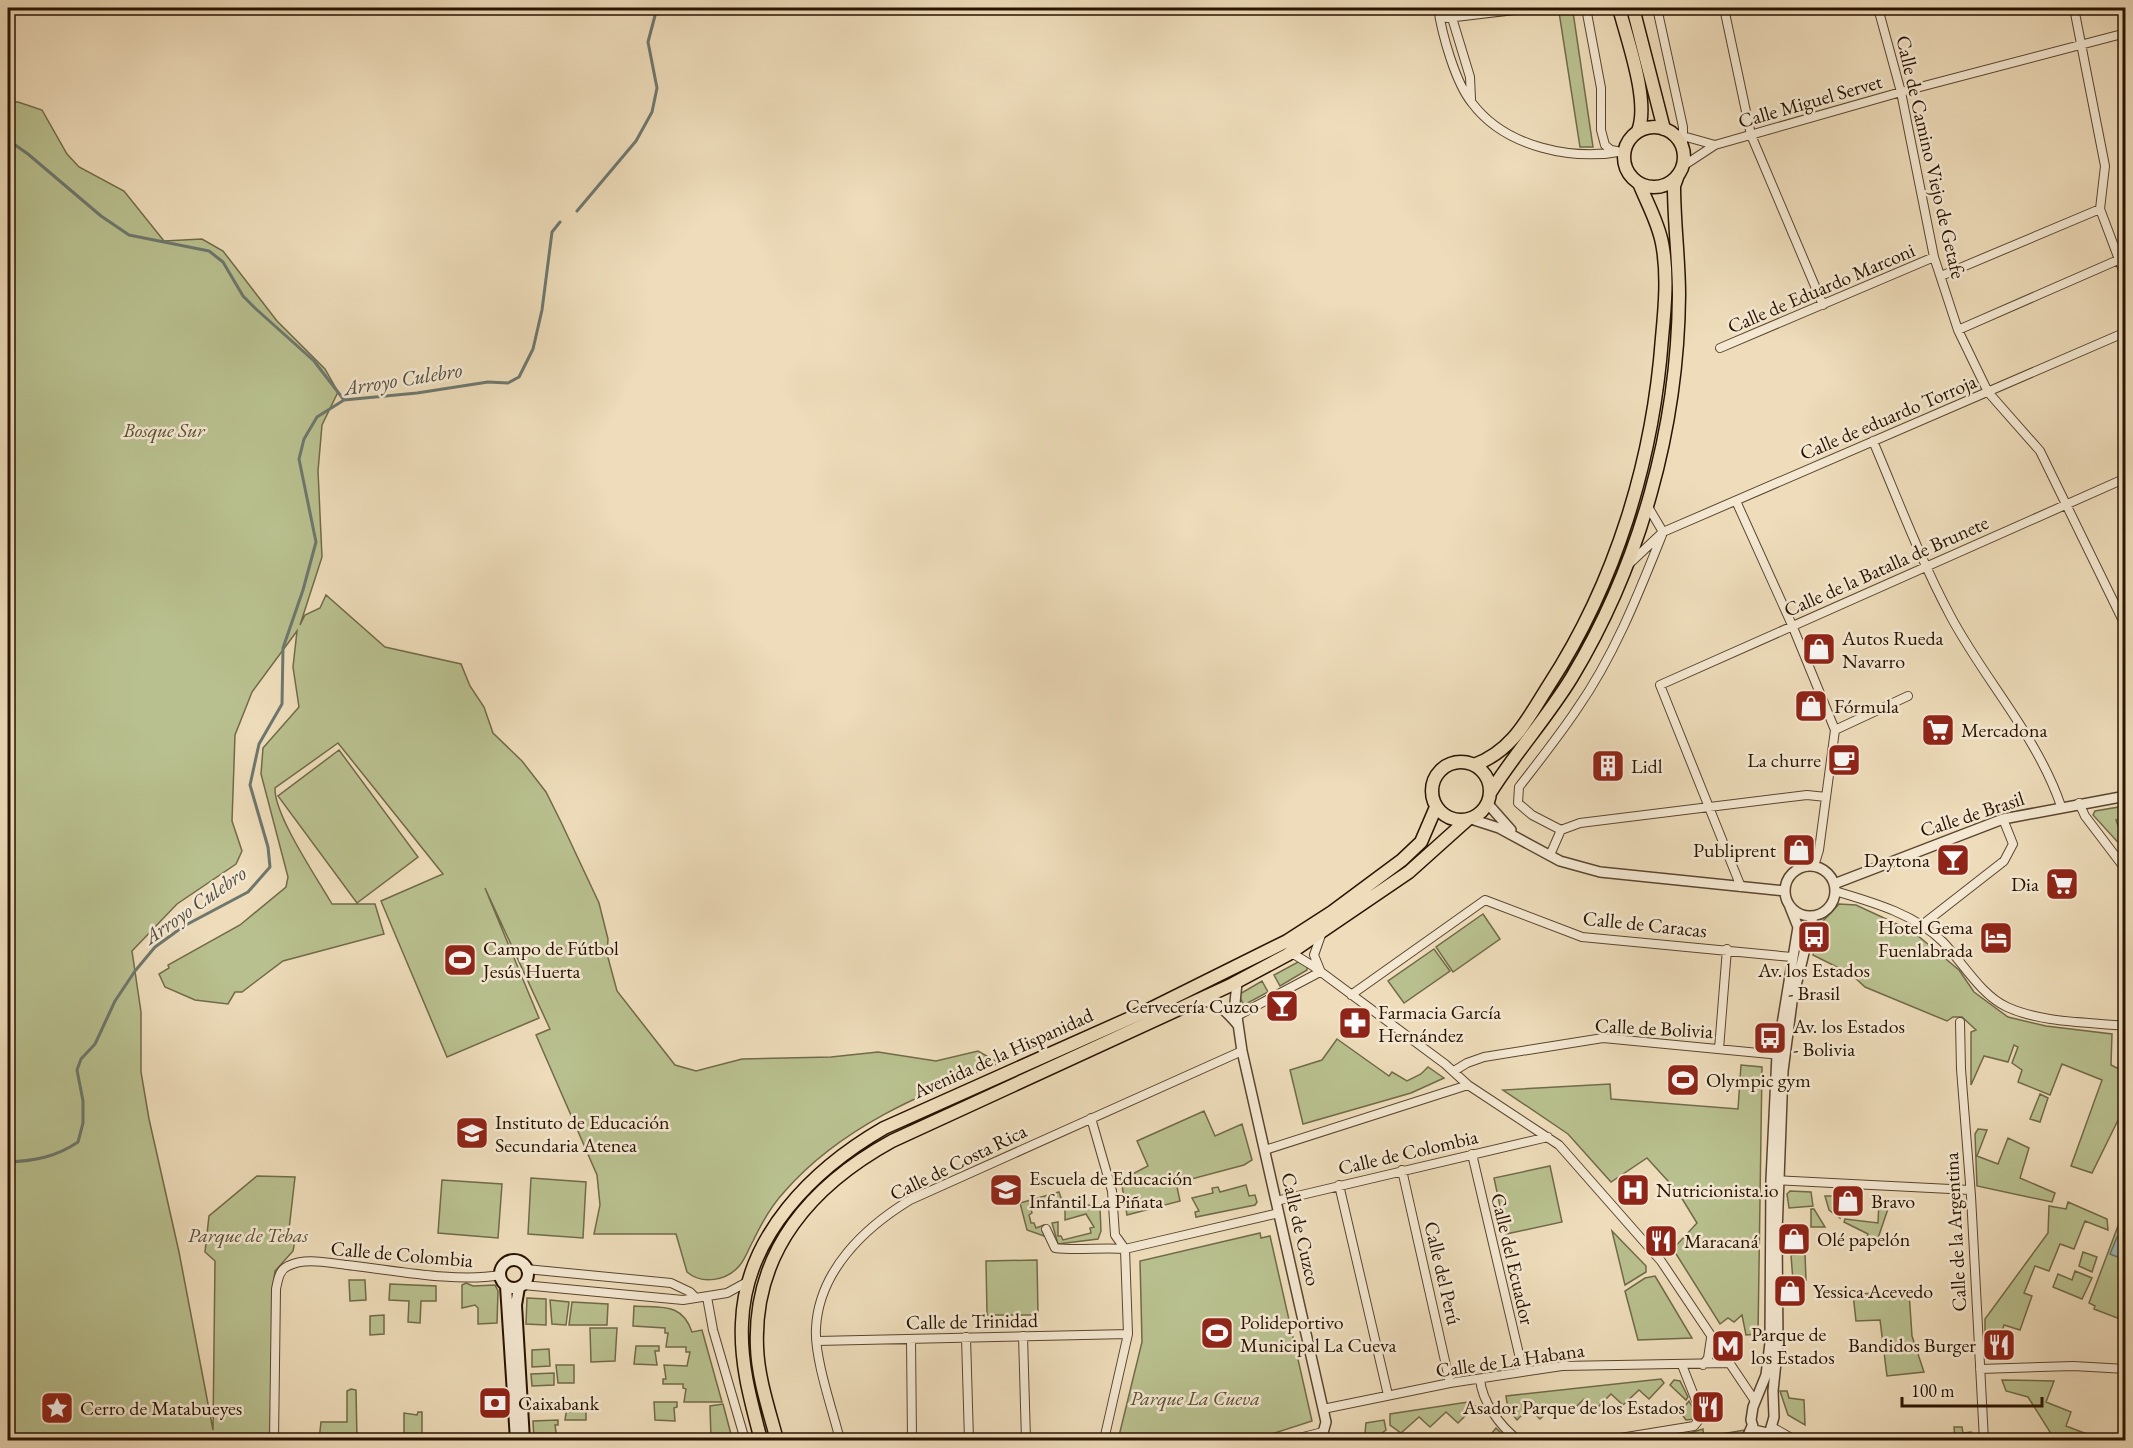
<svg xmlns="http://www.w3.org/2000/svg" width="2133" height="1448" font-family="'EB Garamond',serif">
<rect width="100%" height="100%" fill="#eedcba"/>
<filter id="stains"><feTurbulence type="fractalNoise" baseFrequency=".00333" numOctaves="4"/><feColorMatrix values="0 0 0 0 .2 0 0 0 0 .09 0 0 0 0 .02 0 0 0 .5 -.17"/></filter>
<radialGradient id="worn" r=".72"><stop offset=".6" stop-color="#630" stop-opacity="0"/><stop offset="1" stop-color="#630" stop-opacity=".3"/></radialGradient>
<path fill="#b9c08f" stroke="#716a48" stroke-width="1.5" d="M 1559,12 L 1573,12 L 1593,147 L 1580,147 Z
M 8,102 L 18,102 L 42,110 L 67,154 L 79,167 L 124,191 L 164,241 L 202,239 L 223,251 L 277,321 L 325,369 L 338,392 L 322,425 L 318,471 L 322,557 L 300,625 L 305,615 L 320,608 L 326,595 L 385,647 L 461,664 L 470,686 L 484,707 L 493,733 L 522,761 L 546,792 L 561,822 L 599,903 L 608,939 L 607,954 L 617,991 L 675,1065 L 696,1071 L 742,1059 L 831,1057 L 878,1052 L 936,1061 L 978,1051 L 999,1063 C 921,1094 841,1127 785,1191 C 772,1205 761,1224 753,1241 C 749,1248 745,1259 740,1265 C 727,1281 702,1285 687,1272 L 676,1234 L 594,1234 L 600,1205 L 597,1175 L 536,1035 L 550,1029 L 485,888 L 539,1018 L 447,1057 L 381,901 L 443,874 L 338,743 L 275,788 C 274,815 317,878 332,904 L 375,904 L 384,934 L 283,961 L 242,992 L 235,992 L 228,1004 L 195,1000 L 165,987 L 159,974 L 169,968 L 168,965 L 240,925 L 286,887 L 288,877 L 261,774 L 263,748 L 299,707 L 293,667 L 297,631 L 252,692 L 235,735 L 232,821 L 242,851 L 236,864 L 177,904 L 132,951 L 141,1012 L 141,1072 L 149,1119 L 179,1252 L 213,1430 L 215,1261 L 205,1252 L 209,1216 L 257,1176 L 295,1177 L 288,1238 L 295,1241 L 293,1251 L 275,1271 L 273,1287 L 271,1440 L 8,1440 Z
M 339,750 L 418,857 L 357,903 L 278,796 Z
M 2125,806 L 2125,817 L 2116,820 L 2125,844 L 2124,849 L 2093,815 L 2095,811 Z
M 1839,904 L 1856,905 L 1912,931 L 1959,970 L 1974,992 L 2008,1017 L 2046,1026 L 2112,1034 L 2111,1065 L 2125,1072 L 2125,1123 L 2119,1121 L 2123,1110 L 2092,1173 L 2071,1166 L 2102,1080 L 2062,1064 L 2050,1095 L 2018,1082 L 2022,1070 L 2012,1063 L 2018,1047 L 2014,1045 L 2008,1062 L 1984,1056 L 1971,1085 L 1971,1032 L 1976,1030 L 1962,1017 L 1953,1017 L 1947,1021 L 1865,987 L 1851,974 L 1813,955 L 1823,921 Z
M 1483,914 L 1500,939 L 1453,972 L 1436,947 Z
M 1434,949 L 1450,971 L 1404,1003 L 1388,981 Z
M 1298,962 L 1307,965 L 1307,970 L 1280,986 L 1274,975 Z
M 1262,981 L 1268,992 L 1244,1005 L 1238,995 Z
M 1337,1039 L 1389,1076 L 1392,1072 L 1407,1081 L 1421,1074 L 1428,1067 L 1444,1078 L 1411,1093 L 1303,1124 L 1290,1070 L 1322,1060 Z
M 1741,1065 L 1762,1067 L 1758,1334 L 1746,1335 L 1742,1315 L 1734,1322 L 1728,1318 L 1720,1324 L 1673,1249 L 1697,1223 L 1678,1192 L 1647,1158 L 1611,1182 L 1568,1134 L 1503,1090 L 1610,1084 L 1611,1099 L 1738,1109 Z
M 2040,1094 L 2048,1098 L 2040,1122 L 2030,1119 Z
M 1204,1111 L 1215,1136 L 1242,1124 L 1252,1160 L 1244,1165 L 1180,1182 L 1180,1186 L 1177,1187 L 1180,1201 L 1127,1215 L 1121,1180 L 1148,1166 L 1137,1141 Z
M 1978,1129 L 1987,1130 L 1977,1156 L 1998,1164 L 2008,1138 L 2029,1148 L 2020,1178 L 2055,1193 L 2052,1202 L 1977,1186 L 1975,1134 Z
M 1550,1166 L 1562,1222 L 1506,1234 L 1494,1178 Z
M 531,1178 L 586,1182 L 583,1238 L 528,1234 Z
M 442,1180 L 502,1184 L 498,1238 L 438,1233 Z
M 1246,1185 L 1249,1196 L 1255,1195 L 1257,1202 L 1255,1205 L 1196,1217 L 1195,1212 L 1199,1211 L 1192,1198 L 1213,1193 L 1212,1188 L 1218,1187 L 1220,1192 Z
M 1790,1191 L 1811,1192 L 1813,1206 L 1789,1208 L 1787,1194 Z
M 1059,1192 L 1061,1198 L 1100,1208 L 1101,1231 L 1098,1239 L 1058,1244 L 1052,1223 L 1058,1222 L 1058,1236 L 1061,1236 L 1063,1240 L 1091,1233 L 1090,1228 L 1094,1227 L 1086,1214 L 1065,1220 L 1065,1206 L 1061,1206 L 1060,1201 L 1031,1209 L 1032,1213 L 1029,1215 L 1031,1223 L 1034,1223 L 1036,1228 L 1044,1225 L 1047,1237 L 1027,1230 L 1020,1203 Z
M 1825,1196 L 1841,1196 L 1840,1218 L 1829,1210 Z
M 1879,1200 L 1891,1200 L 1876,1244 L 1866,1240 L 1868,1234 L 1844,1222 L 1845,1219 L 1878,1223 Z
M 2068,1202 L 2107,1219 L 2108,1230 L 2085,1221 L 2074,1249 L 2060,1244 L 2049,1271 L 2035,1266 L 2024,1293 L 2032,1296 L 2020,1330 L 2004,1325 L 1995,1354 L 1985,1356 L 1985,1319 L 2048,1233 L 2049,1206 L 2066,1209 Z
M 1811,1209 L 1814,1209 L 1825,1227 L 1811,1227 Z
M 2124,1210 L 2126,1211 L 2125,1321 L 2094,1309 L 2095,1306 L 2089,1303 Z
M 1612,1231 L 1646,1266 L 1646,1272 L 1625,1285 Z
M 1260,1233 L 1261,1238 L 1270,1236 L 1312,1421 L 1262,1437 L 1235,1440 L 1118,1440 L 1142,1342 L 1140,1261 Z
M 2083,1252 L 2097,1257 L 2092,1272 L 2079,1266 Z
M 1805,1254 L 1806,1280 L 1793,1281 L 1791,1255 Z
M 1037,1260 L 1038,1315 L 987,1315 L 986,1261 Z
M 2075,1271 L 2092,1278 L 2082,1299 L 2053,1287 L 2058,1274 L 2072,1280 Z
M 1655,1276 L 1692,1338 L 1638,1340 L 1625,1291 L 1645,1278 Z
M 349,1280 L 365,1280 L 366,1300 L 350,1301 Z
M 466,1283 L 473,1286 L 495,1285 L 498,1291 L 497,1323 L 478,1324 L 478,1308 L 475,1305 L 462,1308 L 462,1285 Z
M 390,1284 L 436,1286 L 436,1301 L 421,1301 L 420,1323 L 408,1322 L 409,1301 L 389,1300 Z
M 1909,1292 L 1912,1336 L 1924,1372 L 1887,1376 L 1880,1320 L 1856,1321 L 1853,1294 Z
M 527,1298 L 546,1299 L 546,1325 L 526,1324 Z
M 550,1300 L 569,1302 L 566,1325 L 552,1324 Z
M 572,1302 L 608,1304 L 607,1325 L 569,1325 Z
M 634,1306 C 661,1308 682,1302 692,1332 L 702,1330 L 722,1402 L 684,1402 L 686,1389 L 683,1388 L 683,1384 L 663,1384 L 663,1379 L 666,1379 L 664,1365 L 687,1366 L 690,1352 L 686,1352 L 686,1347 L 666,1347 L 668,1333 L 665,1333 L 665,1328 L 633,1326 Z
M 384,1315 L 384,1334 L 370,1335 L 370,1316 Z
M 590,1328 L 617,1328 L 615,1361 L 591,1362 Z
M 636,1346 L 659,1346 L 659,1351 L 655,1351 L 657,1365 L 634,1364 Z
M 549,1349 L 550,1366 L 532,1367 L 532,1350 Z
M 556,1365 L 574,1365 L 574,1383 L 558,1383 Z
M 554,1373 L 554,1385 L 532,1386 L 531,1374 Z
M 1661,1379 L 1664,1383 L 1649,1399 L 1639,1390 L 1623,1405 L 1611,1394 L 1595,1410 L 1584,1399 L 1568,1415 L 1556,1404 L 1540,1419 L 1529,1408 L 1517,1420 L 1508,1409 L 1506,1396 Z
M 1674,1380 L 1680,1381 L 1688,1397 L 1686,1400 L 1670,1385 Z
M 2002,1380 L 2054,1381 L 2046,1402 L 2071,1412 L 2066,1426 L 2092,1436 L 2090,1440 L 2055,1440 L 2028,1397 L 2006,1391 Z
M 351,1389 L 356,1390 L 357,1440 L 319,1440 L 321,1422 L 347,1422 L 347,1391 Z
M 1780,1391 L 1787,1391 L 1789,1398 L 1804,1400 L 1805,1425 L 1788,1415 Z
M 1689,1401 L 1695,1412 L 1694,1419 L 1686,1420 L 1680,1412 Z
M 564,1402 L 586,1402 L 586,1420 L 565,1420 L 567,1407 L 564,1406 Z
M 654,1402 L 677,1402 L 677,1407 L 674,1408 L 675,1421 L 655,1420 Z
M 1468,1402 L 1475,1406 L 1458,1423 L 1446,1412 L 1430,1427 L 1419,1417 L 1401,1433 L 1390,1425 L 1390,1414 Z
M 723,1404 L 732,1438 L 711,1439 L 710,1406 Z
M 418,1412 L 422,1412 L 422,1435 L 404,1435 L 404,1413 L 417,1415 Z
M 558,1420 L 558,1425 L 555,1425 L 557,1439 L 572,1440 L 534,1440 L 533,1421 Z
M 1384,1420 L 1386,1430 L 1373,1440 L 1365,1433 L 1366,1423 Z
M 1954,1427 L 1962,1427 L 1963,1433 L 1971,1432 L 1972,1440 L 1955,1440 Z
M 1496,1428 L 1508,1440 L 1486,1440 Z
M 1703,1429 L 1704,1437 L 1745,1430 L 1741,1440 L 1647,1440 L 1680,1436 Z"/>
<path fill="#9bbab7" stroke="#6d776e" stroke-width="1.5" d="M 2117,1237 L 2125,1240 L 2125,1260 L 2110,1254 Z"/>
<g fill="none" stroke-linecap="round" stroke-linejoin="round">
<path stroke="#6d776e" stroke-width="3" d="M 8,140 L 28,154 L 101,216 L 129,235 L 209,251 L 223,262 L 243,296 L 256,309 L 314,361 L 344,400
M 577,211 L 636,141 L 652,112 L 657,88 L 648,42 L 657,8
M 8,1162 C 34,1161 56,1157 78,1142 L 83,1123 L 83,1101 L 77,1070 L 81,1059 L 95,1044 L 115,1001 L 135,971 L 155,947 L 184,926 L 248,892 L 270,867 L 268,847 L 250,785 L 259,744 L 282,704 L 283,648 L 303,590 L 316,542 L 299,459 L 304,439 L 317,417 L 344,400 L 417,393 L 488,382 L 508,383 L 519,377 L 533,349 L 542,310 L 552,232 L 560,222"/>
<defs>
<path id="minor" d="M 1438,8 C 1442,34 1455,82 1472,103 C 1506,148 1573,161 1625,151
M 1449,8 L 1470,77 L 1471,99
M 1586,8 L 1601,88 L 1601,130 L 1605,145 L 1611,150 L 1617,151
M 1657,8 L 1683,127 L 1683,148
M 1724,8 L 1751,135 L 1823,305
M 1878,8 L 1901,92 L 1934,257 L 1958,330 L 1988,392 L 2040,451 L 2126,627
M 2074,8 L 2105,166 L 2100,209 L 2126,278
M 1447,18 L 1531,8
M 1672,133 L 1715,145
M 1683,166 L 1715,145 L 1901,92 L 2126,33
M 1941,276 L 2100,209
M 1958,330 L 2118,260
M 1720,348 L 1934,257
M 1873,441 C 1898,500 1921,561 1951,617 C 1986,682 2037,736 2061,806
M 1736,501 L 1792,625 L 1835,730 L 1819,850 L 1814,866
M 1647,505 L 1663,532
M 1629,564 L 1663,532 L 2126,332
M 1835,730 L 1908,696
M 2079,803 L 2085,816 L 2126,870
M 1561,830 L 1532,815 L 1518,803 L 1519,787 C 1539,761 1559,736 1577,709 C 1614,656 1638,595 1662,535
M 1550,855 L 1561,830 L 1580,823 L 1807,795 L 1826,797
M 1741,887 L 1660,685 L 2126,478
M 1835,891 C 1872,902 1915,914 1943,942 C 1963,963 1981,995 2007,1007 C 2042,1023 2088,1022 2126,1026
M 1922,925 L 2004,861 L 2013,844 L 2003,819
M 1288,955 L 1295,955 L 1313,966 L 1445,1064 L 1468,1085 L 1559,1145 L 1661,1261 L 1755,1401
M 1320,970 L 1314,955 L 1321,935
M 1351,995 L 1485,900 L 1582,937 L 1792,957
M 1237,1016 L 1320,972
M 1960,1022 L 1961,1069 L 1971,1196 L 1984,1440
M 1719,1049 L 1727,949
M 1454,1071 L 1467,1063 L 1484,1057 L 1603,1038 L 1781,1055
M 1091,1118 L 1112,1191 L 1115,1235 L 1125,1249 L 1128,1334 L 1104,1440
M 1265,1150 L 1468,1085
M 1472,1154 L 1523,1371
M 1402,1170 L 1450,1383
M 1774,1180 L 1970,1190
M 1339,1185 L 1388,1395
M 1276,1201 L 1548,1137
M 1046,1229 L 1055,1248 C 1078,1251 1101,1247 1125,1249 L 1279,1213
M 526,1269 L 671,1283 L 690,1292 L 695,1297
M 523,1285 L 683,1300 L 727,1293 L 749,1281
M 707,1297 L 713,1330 L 745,1440
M 1023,1336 L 1026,1440
M 966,1337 L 969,1440
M 911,1339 L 912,1440
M 817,1341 L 1128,1334
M 1703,1365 L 1708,1358 L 1711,1338
M 1980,1369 L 2073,1366 L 2126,1369
M 1480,1379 C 1482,1402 1500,1426 1518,1440
M 1323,1409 L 1450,1383 L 1562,1366 L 1728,1363
M 1772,1427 L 1795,1440
M 274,1440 L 276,1289 C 278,1280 279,1270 288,1266 C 305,1257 329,1263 347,1265 C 393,1270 456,1283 500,1275
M 840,1440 C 833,1411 814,1358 816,1328 C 819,1271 864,1228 910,1200 L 1242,1051
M 1291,1440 L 1323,1432
M 1608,1440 L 1694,1426 L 1702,1416 L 1682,1365"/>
<path id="tertiary" d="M 1488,804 L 1511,830
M 1471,819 L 1499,828 L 1560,861 L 1600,872 L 1785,891
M1785 891a25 25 0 1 1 50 0a25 25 0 1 1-50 0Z
M 1834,884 L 2003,819 L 2126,796
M 1237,982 L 1235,1003 L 1242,1051 L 1326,1422 L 1321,1440
M 1199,1000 C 1218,1002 1226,1011 1238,1025
M 1767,1433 L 1754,1430 L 1751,1420 L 1753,1407 L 1766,1375 L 1770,1343 L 1771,1180 L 1777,1055 L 1798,927 L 1790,907
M 1746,1440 L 1752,1426
M 1758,1440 L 1770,1431 L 1774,1417 L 1773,1391 L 1778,1343 L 1777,1233 L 1783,1071 L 1792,1002 L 1813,916"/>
<path id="secondary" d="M500 1274a14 14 0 1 1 28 0a14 14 0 1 1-28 0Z
M 506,1286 L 516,1440
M 519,1287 L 516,1305 L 524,1440"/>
<path id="primary" d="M 1619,8 C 1627,39 1650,102 1638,131
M 1633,8 L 1664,129
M1624 157a30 30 0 1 1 60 0a30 30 0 1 1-60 0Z
M1432 791a29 29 0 1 1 58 0a29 29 0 1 1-58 0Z
M 1474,765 C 1513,751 1528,718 1549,685 C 1616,582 1653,460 1662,338 C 1665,307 1668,273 1662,243 C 1658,222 1647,203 1639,183
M 1490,793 C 1515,753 1547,718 1572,677 C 1640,564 1678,428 1679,295 C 1679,259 1674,223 1674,186 L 1678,175
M 761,1440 C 751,1402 740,1364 742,1323 C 745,1236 813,1169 884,1128 L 1146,1011 L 1287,941 L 1332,912 L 1402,860 L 1421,842 L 1436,807
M 777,1440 C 769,1410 758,1378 757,1347 C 753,1251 812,1185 892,1141 L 1229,986 L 1287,955 L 1409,872 L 1467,820"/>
</defs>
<use href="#minor" stroke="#5a452e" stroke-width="10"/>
<use href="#tertiary" stroke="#5a452e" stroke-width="12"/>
<use href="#secondary" stroke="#291300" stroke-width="14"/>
<use href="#primary" stroke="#291300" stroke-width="15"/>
<use href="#minor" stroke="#f4e8d2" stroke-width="8"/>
<use href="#tertiary" stroke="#f4e8d2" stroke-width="9"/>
<use href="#secondary" stroke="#f4e8d2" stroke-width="10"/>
<use href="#primary" stroke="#eedcba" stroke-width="12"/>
</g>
<defs>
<symbol id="shop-square" viewBox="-11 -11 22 22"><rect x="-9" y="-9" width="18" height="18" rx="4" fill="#8f2418" stroke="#f4e8d2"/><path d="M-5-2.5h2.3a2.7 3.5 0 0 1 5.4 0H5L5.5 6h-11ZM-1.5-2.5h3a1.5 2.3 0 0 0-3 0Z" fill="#fff"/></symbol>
<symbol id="supermarket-square" viewBox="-11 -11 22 22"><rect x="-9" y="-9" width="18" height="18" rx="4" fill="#8f2418" stroke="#f4e8d2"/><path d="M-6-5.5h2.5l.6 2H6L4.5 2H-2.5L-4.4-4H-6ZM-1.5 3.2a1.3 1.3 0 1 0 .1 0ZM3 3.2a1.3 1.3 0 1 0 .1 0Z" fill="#fff"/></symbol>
<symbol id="cafe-square" viewBox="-11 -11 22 22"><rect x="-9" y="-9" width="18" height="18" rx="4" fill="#8f2418" stroke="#f4e8d2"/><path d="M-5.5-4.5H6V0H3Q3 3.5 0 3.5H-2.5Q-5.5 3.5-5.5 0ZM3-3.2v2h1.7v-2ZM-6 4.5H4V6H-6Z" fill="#fff"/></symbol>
<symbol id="building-square" viewBox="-11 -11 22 22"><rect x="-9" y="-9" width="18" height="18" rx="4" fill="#8f2418" stroke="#f4e8d2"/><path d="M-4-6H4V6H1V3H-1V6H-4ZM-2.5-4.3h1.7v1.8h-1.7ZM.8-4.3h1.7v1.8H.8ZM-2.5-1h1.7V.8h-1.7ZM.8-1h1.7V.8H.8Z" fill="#fff"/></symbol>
<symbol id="bar-square" viewBox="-11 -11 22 22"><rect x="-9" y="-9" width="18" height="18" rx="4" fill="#8f2418" stroke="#f4e8d2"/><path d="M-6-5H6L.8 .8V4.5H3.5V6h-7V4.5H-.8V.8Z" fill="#fff"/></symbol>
<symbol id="bus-square" viewBox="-11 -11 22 22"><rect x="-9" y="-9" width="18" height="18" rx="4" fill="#8f2418" stroke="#f4e8d2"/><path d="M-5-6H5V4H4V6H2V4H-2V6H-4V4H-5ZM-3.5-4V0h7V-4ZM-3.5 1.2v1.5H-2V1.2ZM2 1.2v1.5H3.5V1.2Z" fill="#fff"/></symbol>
<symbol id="hotel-square" viewBox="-11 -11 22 22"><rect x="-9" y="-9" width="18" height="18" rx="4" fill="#8f2418" stroke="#f4e8d2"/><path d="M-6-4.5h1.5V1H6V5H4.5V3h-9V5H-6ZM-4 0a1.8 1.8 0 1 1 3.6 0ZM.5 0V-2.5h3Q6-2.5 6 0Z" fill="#fff"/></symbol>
<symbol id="stadium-square" viewBox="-11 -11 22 22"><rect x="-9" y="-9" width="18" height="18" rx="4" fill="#8f2418" stroke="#f4e8d2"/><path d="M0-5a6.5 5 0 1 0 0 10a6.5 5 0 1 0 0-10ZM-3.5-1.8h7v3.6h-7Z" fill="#fff"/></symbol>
<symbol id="pharmacy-square" viewBox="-11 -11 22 22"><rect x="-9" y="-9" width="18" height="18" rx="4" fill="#8f2418" stroke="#f4e8d2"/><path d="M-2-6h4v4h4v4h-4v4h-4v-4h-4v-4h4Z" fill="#fff"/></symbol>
<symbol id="school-square" viewBox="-11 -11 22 22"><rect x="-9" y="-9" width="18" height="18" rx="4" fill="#8f2418" stroke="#f4e8d2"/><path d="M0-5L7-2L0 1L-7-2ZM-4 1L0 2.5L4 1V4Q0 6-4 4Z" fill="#fff"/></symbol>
<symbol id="hospital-square" viewBox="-11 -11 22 22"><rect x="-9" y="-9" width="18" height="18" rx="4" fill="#8f2418" stroke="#f4e8d2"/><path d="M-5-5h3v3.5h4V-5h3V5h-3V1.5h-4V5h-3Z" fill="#fff"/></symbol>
<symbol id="restaurant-square" viewBox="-11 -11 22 22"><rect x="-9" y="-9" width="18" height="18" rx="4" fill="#8f2418" stroke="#f4e8d2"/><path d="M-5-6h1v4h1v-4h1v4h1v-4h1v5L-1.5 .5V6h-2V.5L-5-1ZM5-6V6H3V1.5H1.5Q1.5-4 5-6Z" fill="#fff"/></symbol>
<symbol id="metro-square" viewBox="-11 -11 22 22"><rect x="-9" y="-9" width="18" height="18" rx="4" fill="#8f2418" stroke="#f4e8d2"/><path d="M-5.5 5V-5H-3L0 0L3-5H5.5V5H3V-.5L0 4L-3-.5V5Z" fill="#fff"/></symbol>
<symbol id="bank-square" viewBox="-11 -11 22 22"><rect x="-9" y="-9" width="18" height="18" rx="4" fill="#8f2418" stroke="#f4e8d2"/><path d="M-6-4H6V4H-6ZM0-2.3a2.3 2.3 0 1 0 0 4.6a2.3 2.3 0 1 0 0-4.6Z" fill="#fff"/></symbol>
<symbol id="sight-square" viewBox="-11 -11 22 22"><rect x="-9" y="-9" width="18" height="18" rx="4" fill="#8f2418" stroke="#f4e8d2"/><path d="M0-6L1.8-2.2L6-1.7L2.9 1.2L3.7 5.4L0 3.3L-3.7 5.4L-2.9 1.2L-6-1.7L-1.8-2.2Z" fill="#fff"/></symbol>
</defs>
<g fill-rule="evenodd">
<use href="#shop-square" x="1800" y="630" width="38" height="38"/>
<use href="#shop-square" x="1792" y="687" width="38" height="38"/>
<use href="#supermarket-square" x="1919" y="711" width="38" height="38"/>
<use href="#cafe-square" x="1825" y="741" width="38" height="38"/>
<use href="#building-square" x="1589" y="747" width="38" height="38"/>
<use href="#shop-square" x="1780" y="831" width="38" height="38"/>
<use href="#bar-square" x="1934" y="841" width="38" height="38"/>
<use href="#supermarket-square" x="2043" y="865" width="38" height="38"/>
<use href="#bus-square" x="1795" y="918" width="38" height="38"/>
<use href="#hotel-square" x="1977" y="919" width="38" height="38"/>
<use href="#stadium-square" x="441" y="941" width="38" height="38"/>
<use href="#bar-square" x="1263" y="987" width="38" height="38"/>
<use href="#pharmacy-square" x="1336" y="1004" width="38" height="38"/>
<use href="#bus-square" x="1751" y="1019" width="38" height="38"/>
<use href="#stadium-square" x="1664" y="1061" width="38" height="38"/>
<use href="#school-square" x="453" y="1114" width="38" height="38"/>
<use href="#school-square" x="987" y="1171" width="38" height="38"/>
<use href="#hospital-square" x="1614" y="1171" width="38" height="38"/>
<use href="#shop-square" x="1829" y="1182" width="38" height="38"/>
<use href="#shop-square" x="1775" y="1220" width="38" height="38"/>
<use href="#restaurant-square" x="1642" y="1222" width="38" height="38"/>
<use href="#shop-square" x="1771" y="1272" width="38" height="38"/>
<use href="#stadium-square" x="1198" y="1314" width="38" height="38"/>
<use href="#restaurant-square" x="1980" y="1326" width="38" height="38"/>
<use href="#metro-square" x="1709" y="1327" width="38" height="38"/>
<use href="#bank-square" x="476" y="1384" width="38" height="38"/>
<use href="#restaurant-square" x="1689" y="1388" width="38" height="38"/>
<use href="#sight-square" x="38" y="1389" width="38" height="38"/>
</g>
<g text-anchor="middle" stroke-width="5" stroke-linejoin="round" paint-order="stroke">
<g font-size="20" fill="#291300" stroke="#f4e8d2">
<text transform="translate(1810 101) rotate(-16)" y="7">Calle Miguel Servet</text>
<text transform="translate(1931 157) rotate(77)" y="7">Calle de Camino Viejo de Getafe</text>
<text transform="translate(1821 288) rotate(-23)" y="7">Calle de Eduardo Marconi</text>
<text transform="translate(1888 417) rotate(-23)" y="7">Calle de eduardo Torroja</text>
<text transform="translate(1886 566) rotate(-24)" y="7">Calle de la Batalla de Brunete</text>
<text transform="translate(1972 814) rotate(-18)" y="7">Calle de Brasil</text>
<text transform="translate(1645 924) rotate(6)" y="7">Calle de Caracas</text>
<text transform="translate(1654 1028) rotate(3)" y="7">Calle de Bolivia</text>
<text transform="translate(1003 1053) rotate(-24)" y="7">Avenida de la Hispanidad</text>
<text transform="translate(1408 1152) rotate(-13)" y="7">Calle de Colombia</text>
<text transform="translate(958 1162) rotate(-26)" y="7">Calle de Costa Rica</text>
<text transform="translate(1301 1229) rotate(77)" y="7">Calle de Cuzco</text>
<text transform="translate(1955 1232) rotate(-93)" y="7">Calle de la Argentina</text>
<text transform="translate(402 1254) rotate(5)" y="7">Calle de Colombia</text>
<text transform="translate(1513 1259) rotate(77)" y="7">Calle del Ecuador</text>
<text transform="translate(1443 1273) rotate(77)" y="7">Calle del Perú</text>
<text transform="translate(972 1321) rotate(-1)" y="7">Calle de Trinidad</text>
<text transform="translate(1510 1360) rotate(-8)" y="7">Calle de La Habana</text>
</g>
<g font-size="20" font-style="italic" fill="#5b5032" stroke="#f4e8d2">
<text x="164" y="437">Bosque Sur</text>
<text x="248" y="1242">Parque de Tebas</text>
<text x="1195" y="1405">Parque La Cueva</text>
</g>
<g font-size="20" fill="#291300" stroke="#f4e8d2" text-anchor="start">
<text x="1842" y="645">Autos Rueda<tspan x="1842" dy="23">Navarro</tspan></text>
<text x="1834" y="713">Fórmula</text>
<text x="1961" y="737">Mercadona</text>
<text x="1821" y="767" text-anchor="end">La churre</text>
<text x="1631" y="773">Lidl</text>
<text x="1776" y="857" text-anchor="end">Publiprent</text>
<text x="1930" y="867" text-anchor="end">Daytona</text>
<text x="2039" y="891" text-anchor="end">Dia</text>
<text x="1973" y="934" text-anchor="end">Hotel Gema<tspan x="1973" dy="23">Fuenlabrada</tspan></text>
<text x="483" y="955">Campo de Fútbol<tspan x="483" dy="23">Jesús Huerta</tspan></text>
<text x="1814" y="977" text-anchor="middle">Av. los Estados<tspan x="1814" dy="23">- Brasil</tspan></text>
<text x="1259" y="1013" text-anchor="end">Cervecería Cuzco</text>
<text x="1378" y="1019">Farmacia García<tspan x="1378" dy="23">Hernández</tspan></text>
<text x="1793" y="1033">Av. los Estados<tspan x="1793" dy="23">- Bolivia</tspan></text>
<text x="1706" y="1087">Olympic gym</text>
<text x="495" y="1129">Instituto de Educación<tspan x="495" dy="23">Secundaria Atenea</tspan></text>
<text x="1029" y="1185">Escuela de Educación<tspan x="1029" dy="23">Infantil La Piñata</tspan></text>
<text x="1656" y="1197">Nutricionista.io</text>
<text x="1871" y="1208">Bravo</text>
<text x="1817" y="1246">Olé papelón</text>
<text x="1684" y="1248">Maracaná</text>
<text x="1813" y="1298">Yessica Acevedo</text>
<text x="1240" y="1329">Polideportivo<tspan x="1240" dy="23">Municipal La Cueva</tspan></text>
<text x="1751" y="1341">Parque de<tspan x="1751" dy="23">los Estados</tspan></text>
<text x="1976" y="1352" text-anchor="end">Bandidos Burger</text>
<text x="518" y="1410">Caixabank</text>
<text x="1685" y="1414" text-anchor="end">Asador Parque de los Estados</text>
<text x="80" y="1415">Cerro de Matabueyes</text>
</g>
<g font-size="21" font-style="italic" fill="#514d40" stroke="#f4e8d2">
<text transform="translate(403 379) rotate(-9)" y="7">Arroyo Culebro</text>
<text transform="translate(195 905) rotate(-35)" y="7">Arroyo Culebro</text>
</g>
</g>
<rect width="2133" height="1448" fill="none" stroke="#eedcba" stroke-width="30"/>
<rect x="9" y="9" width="2115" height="1430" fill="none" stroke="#291300" stroke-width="3"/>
<rect x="15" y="15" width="2103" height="1418" fill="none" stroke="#291300" stroke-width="1.5"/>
<path d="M1902 1397v9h140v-9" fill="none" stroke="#291300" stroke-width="3"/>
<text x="1911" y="1397" font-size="18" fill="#291300" stroke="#f4e8d2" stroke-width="4.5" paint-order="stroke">100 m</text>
<rect width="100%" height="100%" filter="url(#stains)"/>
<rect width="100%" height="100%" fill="url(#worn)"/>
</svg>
